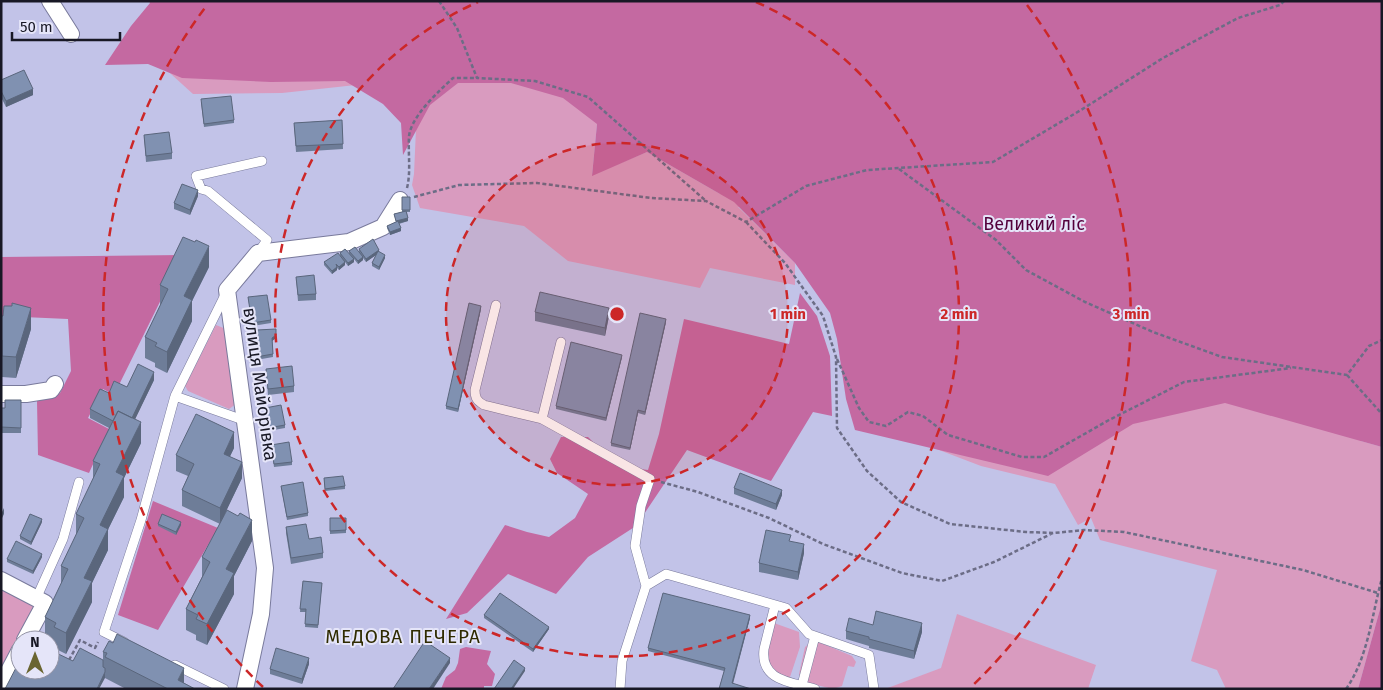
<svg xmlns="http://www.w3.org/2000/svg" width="1383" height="690" font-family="'Fira Sans',sans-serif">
<rect width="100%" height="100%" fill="#c2c3e8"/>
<path fill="#d99bbf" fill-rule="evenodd" d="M 1382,1 L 1382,433 L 1361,441 L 1382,447 L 1382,602 L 1358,689 L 1226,689 L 1217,670 L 1191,661 L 1217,570 L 1100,540 L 1091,518 L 1078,525 L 1055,484 L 981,466 L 863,421 L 856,355 L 791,204 L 738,207 L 795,263 L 795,285 L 710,268 L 700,288 L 568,261 L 524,226 L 420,208 L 412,185 L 414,174 L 416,129 L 428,107 L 356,85 L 282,93 L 193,94 L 160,64 ZM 597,124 L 679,150 L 720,194 L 647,152 L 592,175 Z
M 216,325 L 226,329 L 236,404 L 229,409 L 188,391 L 185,386 Z
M 2,589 L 35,606 L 1,672 L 1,590 Z
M 957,614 L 1096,665 L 1088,689 L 885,689 L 941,668 Z
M 774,623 L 799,632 L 800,647 L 790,677 L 780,678 C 761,661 754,649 768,625 Z
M 814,640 L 852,656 L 856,662 L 854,667 L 848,666 L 842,686 L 833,689 L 804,682 L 799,674 L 805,647 Z"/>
<path fill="#c469a1" d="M 149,1 L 1382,1 L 1382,447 L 1225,403 L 1133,424 L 1048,476 L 855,430 L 846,399 L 837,339 L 830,313 L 795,263 L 734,202 L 647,152 L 592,176 L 597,124 L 563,98 L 511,83 L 458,83 L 430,105 L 403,155 L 401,123 L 383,104 L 345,81 L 271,82 L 182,78 L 148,64 L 105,65 L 131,26 L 150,3 Z
M 183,255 L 114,395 L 103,389 L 88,418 L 109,429 L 89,473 L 38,455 L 37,401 L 60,393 L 71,371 L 68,319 L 1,316 L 1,257 Z
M 800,293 L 817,316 L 830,356 L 832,416 L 813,412 L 771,481 L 687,450 L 636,526 L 588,557 L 556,594 L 508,574 L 467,613 L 446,619 L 505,525 L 527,532 L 549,537 L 575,518 L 588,494 L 557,473 L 550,459 L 561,437 L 588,437 L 617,466 L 648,470 L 659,434 L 684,319 L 789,344 Z
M 153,501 L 218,528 L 158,630 L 118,615 Z
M 1382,602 L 1382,689 L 1358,689 Z
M 466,647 L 491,651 L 487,664 L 495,674 L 492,686 L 484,686 L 484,689 L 441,689 L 446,677 L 455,670 L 458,663 L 460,649 Z"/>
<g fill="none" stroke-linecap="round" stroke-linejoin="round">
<defs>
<path id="lane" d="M 258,253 L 267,240 L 208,191 L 201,189 L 196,176 L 262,161
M 496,305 L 475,390 C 475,398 477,401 484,405 L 542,419 L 650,479 L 641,506 L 635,546 L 646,586
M 175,396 L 226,293
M 542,419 L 561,342
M 36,599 L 63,539 L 79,482
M 775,605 L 764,649 C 760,681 791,682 815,689
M 124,642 L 104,632 L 141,520 L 175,396 L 246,421
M 175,665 L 224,689
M 802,685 L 815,636
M 620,689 L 622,661 L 646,586 L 666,574 L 786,608 L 809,634 L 869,655 L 874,689"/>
<path id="street" d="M 50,1 L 71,34
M 1,394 L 26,394 L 51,390 L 55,384
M 1,580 L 45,603 L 25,640
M 1,686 L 20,650
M 245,689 L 261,614 L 265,568 L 227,290 L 258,253 L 349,242 L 383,227 L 400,200"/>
</defs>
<use href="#lane" stroke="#797a9c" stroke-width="10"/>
<use href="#street" stroke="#797a9c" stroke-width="18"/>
<path stroke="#6c6d86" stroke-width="2.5" stroke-dasharray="4 2.5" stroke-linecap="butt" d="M 439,1 L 457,28 L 477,78 L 535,81 L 588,97 L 706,201
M 899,169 L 996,240 L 1026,270 L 1085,302 L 1153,332 L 1222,357 L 1347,375 L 1369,346 L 1382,340
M 407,188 C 411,172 408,154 409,137 C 410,117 440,90 453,78 L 476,78
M 414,197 L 459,185 L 537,183 L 651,198 L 706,201 L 746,222 L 806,186 L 867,170 L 993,162 L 1081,110 L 1163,58 L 1238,18 L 1280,5 L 1284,1
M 746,222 L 785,263 L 823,316 L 836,357 L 837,428 L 867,471 L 901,502 L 950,524 L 1026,532 L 1054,533 L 1084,530 L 1124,532 L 1303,570 L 1378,593
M 837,359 L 859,408 L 869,422 L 886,426 L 908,412 L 923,416 L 948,435 L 1022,457 L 1044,457 L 1109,420 L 1184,382 L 1291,368
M 1347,375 L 1382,414
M 661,482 L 698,492 L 769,518 L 823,544 L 902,573 L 942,581 L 994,562 L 1053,533
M 69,660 L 80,640 L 95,648 L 98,642
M 1346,689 C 1368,658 1372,614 1382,578"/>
<use href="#lane" stroke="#fff" stroke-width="9"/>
<use href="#street" stroke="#fff" stroke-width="16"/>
</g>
<path fill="#6e7d98" d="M 1,80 L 33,95 L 6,107 L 1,97 Z
M 201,102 L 234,120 L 234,123 L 204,127 Z
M 342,120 L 343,149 L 296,152 L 294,123 Z
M 144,135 L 172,153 L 172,159 L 146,162 Z
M 198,196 L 190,215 L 174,209 L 174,203 Z
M 402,197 L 410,197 L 410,212 L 407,212 L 408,221 L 399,224 L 401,231 L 390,235 L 387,228 L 387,226 L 396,222 L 394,214 L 402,212 Z
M 359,249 L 379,252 L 385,258 L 379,270 L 372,266 L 372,263 L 376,255 L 366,262 L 363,258 L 363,260 L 358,264 L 354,259 L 354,262 L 348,266 L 345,262 L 345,265 L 339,270 L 337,268 L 337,270 L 332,274 L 324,265 L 324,262 L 340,256 L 340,253 L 349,254 L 349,251 L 359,252 Z
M 209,267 L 192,301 L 192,321 L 167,373 L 155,367 L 155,363 L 145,358 L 145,337 L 160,306 L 160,285 Z
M 296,277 L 316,294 L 316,300 L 298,301 Z
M 248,297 L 271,320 L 271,323 L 252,326 Z
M 481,309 L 458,412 L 446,409 L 446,406 Z
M 535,312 L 609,316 L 605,336 L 535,321 Z
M 1,316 L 31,329 L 16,378 L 2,377 Z
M 666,322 L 645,415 L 638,413 L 630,450 L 611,446 L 611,443 Z
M 257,330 L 276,338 L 272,341 L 273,357 L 256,360 L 254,338 L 258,338 Z
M 622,357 L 606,421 L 556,409 L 556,406 Z
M 266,369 L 294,386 L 294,392 L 268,395 Z
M 154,380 L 135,419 L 141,443 L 124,478 L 124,497 L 108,529 L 108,550 L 92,583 L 92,602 L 66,654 L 54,648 L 54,643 L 50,640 L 45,638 L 45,617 L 61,585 L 61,566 L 76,535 L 76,514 L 93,480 L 93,461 L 109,428 L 90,418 L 90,409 L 109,393 L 127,387 Z
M 21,400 L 21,433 L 1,433 L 1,408 L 5,408 Z
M 265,408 L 285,425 L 285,428 L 268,431 Z
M 271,445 L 292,462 L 292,465 L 274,467 Z
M 234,448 L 230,456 L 242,478 L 223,517 L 252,541 L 234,576 L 234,594 L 207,645 L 196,640 L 196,635 L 186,630 L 186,609 L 202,577 L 202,557 L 220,524 L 182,506 L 182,490 L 188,476 L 176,471 L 176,455 Z
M 324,478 L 345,486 L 345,489 L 325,491 Z
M 281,486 L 308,513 L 308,516 L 287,520 Z
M 734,488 L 782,495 L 776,510 L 734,494 Z
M 330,518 L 346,518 L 346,533 L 330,534 Z
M 42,522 L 31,545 L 20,539 L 20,536 Z
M 158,524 L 181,525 L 176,535 L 158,526 Z
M 286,527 L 309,539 L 323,553 L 323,558 L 291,564 L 286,533 Z
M 791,541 L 804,553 L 798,580 L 759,572 L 759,563 Z
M 42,557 L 33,574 L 7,562 L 7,559 Z
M 303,581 L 322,583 L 318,628 L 305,627 L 306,612 L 300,612 Z
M 484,615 L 549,629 L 533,652 L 484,618 Z
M 750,618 L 733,684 L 719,689 L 724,671 L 648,651 L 648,648 Z
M 873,625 L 922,632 L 914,659 L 869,648 L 869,646 L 846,639 L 846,631 Z
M 103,652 L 184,683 L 195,689 L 126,689 L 105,678 L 20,662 L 103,660 Z
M 309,664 L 302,684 L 270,674 L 270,669 Z"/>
<path fill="#5a667c" d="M 33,89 L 33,95 L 6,107 L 6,101 Z
M 198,190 L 198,196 L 190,215 L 190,210 Z
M 408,218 L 408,221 L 396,224 L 396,221 Z
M 401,228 L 401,231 L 390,235 L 390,232 Z
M 209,246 L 209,267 L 192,301 L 192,321 L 167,373 L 167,352 L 184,296 Z
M 379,250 L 379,253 L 366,262 L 366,259 Z
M 385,255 L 385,258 L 379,270 L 379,267 Z
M 363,257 L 363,260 L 358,264 L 358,261 Z
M 354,259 L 354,262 L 348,266 L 348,263 Z
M 345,262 L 345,265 L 339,270 L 339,267 Z
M 337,267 L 337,270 L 332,274 L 332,271 Z
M 481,306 L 481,309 L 458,412 L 458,409 Z
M 31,308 L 31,329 L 16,378 L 16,357 Z
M 609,308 L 609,316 L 605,336 L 605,328 Z
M 666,319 L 666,322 L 645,415 L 645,412 Z
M 276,335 L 276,338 L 272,341 L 272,338 Z
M 622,355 L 622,357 L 606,421 L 606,418 Z
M 154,372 L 154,380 L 127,436 L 127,428 Z
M 638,410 L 638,413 L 630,450 L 630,448 Z
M 141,422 L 141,443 L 124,478 L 124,497 L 100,546 L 100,525 L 116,472 Z
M 234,432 L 234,448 L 224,469 L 224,454 Z
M 242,462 L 242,478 L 220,524 L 220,508 Z
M 782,490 L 782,495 L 776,510 L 776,504 Z
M 4,508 L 4,514 L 1,520 L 1,514 Z
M 42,519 L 42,522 L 31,545 L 31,542 Z
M 252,520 L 252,541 L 234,576 L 234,594 L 207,645 L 207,624 L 226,569 Z
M 181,522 L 181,525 L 176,535 L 176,532 Z
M 108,529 L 108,550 L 92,583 L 92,602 L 66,654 L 66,633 L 84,578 Z
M 804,544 L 804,553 L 798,580 L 798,572 Z
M 42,554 L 42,557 L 33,574 L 33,571 Z
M 750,615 L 750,618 L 732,686 L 732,683 Z
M 922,623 L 922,632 L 914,659 L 914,651 Z
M 549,627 L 549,629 L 533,652 L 533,649 Z
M 309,658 L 309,664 L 302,684 L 302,679 Z
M 450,658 L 450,663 L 433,689 L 429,689 Z
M 184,668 L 184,689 L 178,680 Z
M 525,668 L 525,671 L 513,689 L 511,689 Z
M 105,672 L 105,678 L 99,689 L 97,689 Z"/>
<path fill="#8091b1" stroke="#5a667c" d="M 24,70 L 33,89 L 6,101 L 1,91 L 1,80 Z
M 231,96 L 234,120 L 204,124 L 201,99 Z
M 342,120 L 343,144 L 296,146 L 294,123 Z
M 169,132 L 172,153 L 146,156 L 144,135 Z
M 182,184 L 198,190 L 190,210 L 174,203 Z
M 402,197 L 410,197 L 410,210 L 402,210 Z
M 406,211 L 408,218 L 396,221 L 394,214 Z
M 398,221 L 401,228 L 390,232 L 387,226 Z
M 183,237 L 195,242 L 196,240 L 209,246 L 184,296 L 192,300 L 167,352 L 155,346 L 157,343 L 145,337 L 168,289 L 160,285 Z
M 373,239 L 379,250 L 366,259 L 359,249 Z
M 355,247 L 363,257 L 358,261 L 349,251 Z
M 345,249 L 354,259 L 348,263 L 340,253 Z
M 378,251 L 385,255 L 379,267 L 372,263 Z
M 338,253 L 345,262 L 339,267 L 336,264 L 337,267 L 332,271 L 324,262 Z
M 314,275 L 316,294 L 298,295 L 296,277 Z
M 540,292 L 609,308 L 605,328 L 535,312 Z
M 267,295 L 271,320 L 252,323 L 248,297 Z
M 12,303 L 31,308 L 16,357 L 2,356 L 2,340 L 1,340 L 1,316 L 3,316 L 4,306 L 12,306 Z
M 469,303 L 481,306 L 458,409 L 446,406 Z
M 640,313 L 666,319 L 645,412 L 638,410 L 630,448 L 611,443 Z
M 276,329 L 276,335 L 272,338 L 273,354 L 256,357 L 254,338 L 258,337 L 257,330 Z
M 571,342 L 622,355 L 606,418 L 556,406 Z
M 138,364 L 154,372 L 132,418 L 118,411 L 113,421 L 90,409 L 100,389 L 109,393 L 114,381 L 127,387 Z
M 292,366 L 294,386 L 268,389 L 266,369 Z
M 5,400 L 21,400 L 21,428 L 1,427 L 1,408 L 5,408 Z
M 281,405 L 285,425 L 268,428 L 265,408 Z
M 118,411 L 141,422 L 116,472 L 124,476 L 100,525 L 108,529 L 84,578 L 92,581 L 66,633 L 54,627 L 56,623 L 45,617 L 68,569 L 61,566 L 84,518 L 76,514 L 100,464 L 93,461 Z
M 196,414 L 234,432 L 224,454 L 242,462 L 220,508 L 182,490 L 194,464 L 176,455 Z
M 289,442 L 292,462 L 274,464 L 271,445 Z
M 740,473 L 782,490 L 776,504 L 734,488 Z
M 343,476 L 345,486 L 325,489 L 324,478 Z
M 303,482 L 308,513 L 287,517 L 281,486 Z
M 227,510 L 238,516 L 240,513 L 252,520 L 226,569 L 234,573 L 207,624 L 196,619 L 198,615 L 186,609 L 210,562 L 202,557 Z
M 30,514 L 42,519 L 31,542 L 20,536 Z
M 162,514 L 181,522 L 176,532 L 158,524 Z
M 330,518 L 346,518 L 346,530 L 330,531 Z
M 306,524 L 309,539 L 321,537 L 323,553 L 291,558 L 286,527 Z
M 766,530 L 791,535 L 789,541 L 804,544 L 798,572 L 759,563 Z
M 16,541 L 42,554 L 33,571 L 7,559 Z
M 303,581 L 322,583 L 318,625 L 305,624 L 306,609 L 300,609 Z
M 500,593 L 549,627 L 533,649 L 484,615 Z
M 663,593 L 750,615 L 732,683 L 751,689 L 719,689 L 725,668 L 648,648 Z
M 876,611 L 922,623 L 914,651 L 869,639 L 869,637 L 846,631 L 849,618 L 873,625 Z
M 117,634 L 184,668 L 178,680 L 195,689 L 168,689 L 105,657 L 107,653 L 103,652 L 109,641 L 113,643 Z
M 425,641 L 450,658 L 429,689 L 393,689 Z
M 80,648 L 103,660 L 103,667 L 105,668 L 105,672 L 97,689 L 5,689 L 19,662 L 20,662 L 20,670 L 50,670 L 50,650 L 73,661 Z
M 276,648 L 309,658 L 302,679 L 270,669 Z
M 514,660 L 525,668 L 511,689 L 494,689 Z"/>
<circle cx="617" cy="314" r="171" fill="#cc2728" fill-opacity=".12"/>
<g fill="none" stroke="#cc2728" stroke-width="2.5" stroke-dasharray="9 6">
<circle cx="617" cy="314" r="171"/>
<path d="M756 2A342 342 0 1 1 478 2"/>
<path d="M263 687A514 514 0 0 1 207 5M1027 5A514 514 0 0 1 971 687"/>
</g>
<g text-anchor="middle" stroke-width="4" stroke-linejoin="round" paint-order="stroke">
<g font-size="18" fill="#54003c" stroke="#e5e5f9">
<text x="1034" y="230">Великий ліс</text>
</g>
<g font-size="18" fill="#181825" stroke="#e5e5f9">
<text transform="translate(260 384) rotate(82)" y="6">вулиця Майорівка</text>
</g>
<g font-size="19" letter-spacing="1" fill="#2f2b00" stroke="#e5e5f9">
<text x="403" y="643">МЕДОВА ПЕЧЕРА</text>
</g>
</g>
<circle cx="617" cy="314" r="8" fill="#cc2728" stroke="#e5e5f9" stroke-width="2.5"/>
<g font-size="15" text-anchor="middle" font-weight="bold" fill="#cc2728" stroke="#e5e5f9" stroke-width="4" stroke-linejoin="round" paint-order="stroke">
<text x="788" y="319">1 min</text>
<text x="959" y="319">2 min</text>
<text x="1131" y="319">3 min</text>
</g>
<rect width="1383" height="690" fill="none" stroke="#181825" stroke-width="5"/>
<g transform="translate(35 655)"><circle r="24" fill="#e5e5f9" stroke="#9393a4"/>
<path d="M0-4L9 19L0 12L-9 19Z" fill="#6a6531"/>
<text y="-8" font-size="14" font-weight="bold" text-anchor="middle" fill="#181825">N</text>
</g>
<path d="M12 32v8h108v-8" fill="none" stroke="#181825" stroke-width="2.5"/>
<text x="20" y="32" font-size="15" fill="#181825" stroke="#e5e5f9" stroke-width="4" paint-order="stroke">50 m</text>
</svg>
